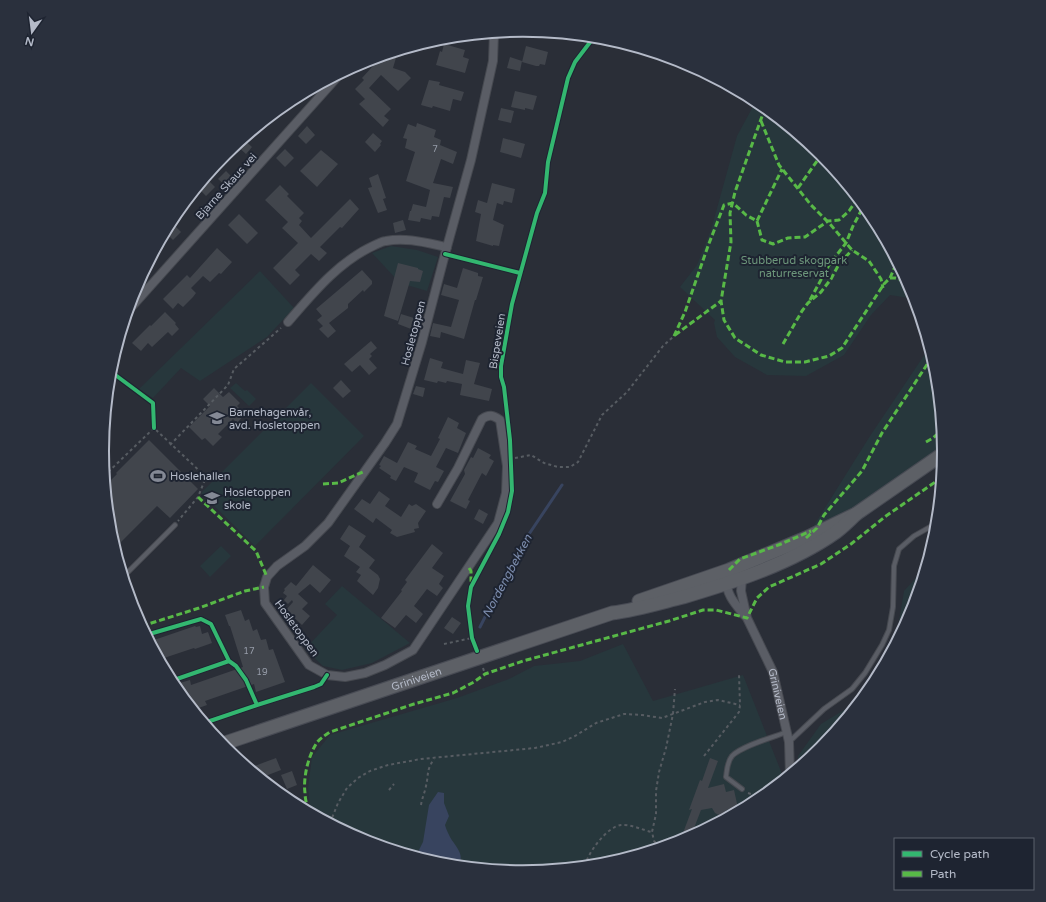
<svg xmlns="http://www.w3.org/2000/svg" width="1046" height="902" font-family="'Varela Round',sans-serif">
<rect width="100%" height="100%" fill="#2a2e37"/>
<path fill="#27373c" d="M 756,101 L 821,153 L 873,217 L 912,290 L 915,299 L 890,295 L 871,315 L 844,355 L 806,376 L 767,375 L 735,357 L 717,337 L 714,323 L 715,320 L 680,287 L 697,265 L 711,230 L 737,136 Z
M 391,246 L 417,250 L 438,257 L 427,291 L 400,283 L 372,253 Z
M 260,271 L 294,308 L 267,337 L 200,381 L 181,368 L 153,398 L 139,389 Z
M 929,348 L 936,369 L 944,451 L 823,531 L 813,527 L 870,436 Z
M 236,383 L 245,391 L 247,390 L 256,399 L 249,406 L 230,388 Z
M 311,383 L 364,436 L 255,546 L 201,493 Z
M 221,546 L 231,556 L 210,577 L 200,566 Z
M 925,568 L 912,612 L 873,685 L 821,749 L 798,767 L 798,756 L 821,724 L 857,702 L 896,640 L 904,591 Z
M 342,586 L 410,643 L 372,663 L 342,670 L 323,666 L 305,649 L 337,615 L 325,604 Z
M 623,644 L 653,701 L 743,675 L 784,779 L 757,801 L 684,840 L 605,864 L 523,872 L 441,864 L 362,840 L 311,813 L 308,788 L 312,757 L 330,735 L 457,698 L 509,679 L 534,666 L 580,661 Z"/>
<path fill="#38445f" d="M 438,792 L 444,793 L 444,803 L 449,816 L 445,825 C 446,829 448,833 450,837 C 455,846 466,855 458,866 L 441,864 L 418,857 L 419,850 L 423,842 L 429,805 Z"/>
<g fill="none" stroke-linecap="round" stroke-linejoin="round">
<path stroke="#38445f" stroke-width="3" d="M 480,627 L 521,546 L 562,485"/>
</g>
<path fill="#41454c" d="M 444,44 L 465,50 L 463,57 L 469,59 L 465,73 L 436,65 L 440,51 L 442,52 Z
M 526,46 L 548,52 L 545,65 L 540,64 L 539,66 L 536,66 L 522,62 Z
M 398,51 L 393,68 L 405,72 L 411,78 L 398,91 L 381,75 L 369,88 L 391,109 L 384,116 L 389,120 L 383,127 L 359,104 L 365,99 L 355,89 L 364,80 L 362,78 L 382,56 Z
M 510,57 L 522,61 L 520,71 L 507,68 Z
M 429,80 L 440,82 L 439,85 L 464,92 L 461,101 L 453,99 L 450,111 L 433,106 L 432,108 L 421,105 Z
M 515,91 L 537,96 L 533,110 L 525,108 L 525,110 L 511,107 Z
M 501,108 L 514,111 L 511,123 L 498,120 Z
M 417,123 L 436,130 L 434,137 L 441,140 L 440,145 L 457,152 L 453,164 L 441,159 L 433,183 L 453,187 L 450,198 L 444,197 L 439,217 L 432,216 L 431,220 L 421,218 L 420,222 L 408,220 L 410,211 L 411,211 L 413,204 L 426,207 L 430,190 L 406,181 L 415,152 L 405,148 L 407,139 L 403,138 L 408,124 L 416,127 Z
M 307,126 L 315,135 L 306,144 L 298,136 Z
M 373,133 L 382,141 L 380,144 L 381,145 L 375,152 L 365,142 Z
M 503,138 L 525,144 L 521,158 L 500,152 Z
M 243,139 L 252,147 L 246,154 L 236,145 Z
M 285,149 L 294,158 L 285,167 L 276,158 Z
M 321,150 L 338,164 L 317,187 L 300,171 Z
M 226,171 L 233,178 L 226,186 L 218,179 Z
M 378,174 L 386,198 L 383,199 L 387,210 L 378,213 L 368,188 L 372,187 L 369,178 Z
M 207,179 L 215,187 L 206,196 L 198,188 Z
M 492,183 L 515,189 L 512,203 L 504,201 L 503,205 L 497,203 L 493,220 L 504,225 L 499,246 L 493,245 L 493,246 L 476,241 L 481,214 L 475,212 L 478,200 L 487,203 Z
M 280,185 L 289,194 L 287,196 L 304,213 L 299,218 L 302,221 L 299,225 L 311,238 L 350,199 L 359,209 L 342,228 L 340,227 L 320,247 L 327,253 L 319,261 L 311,254 L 295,270 L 300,275 L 290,285 L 273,268 L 298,243 L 282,228 L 288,222 L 265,200 Z
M 239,214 L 258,233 L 247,244 L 228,225 Z
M 403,220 L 406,230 L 395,233 L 393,223 Z
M 173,224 L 181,232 L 173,240 L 165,232 Z
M 217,248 L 232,262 L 221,274 L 219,273 L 210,282 L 203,276 L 191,288 L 196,293 L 193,297 L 183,307 L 178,303 L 173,309 L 163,299 L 187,275 L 190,278 Z
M 398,263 L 418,268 L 418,269 L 423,271 L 420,282 L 410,281 L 398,321 L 384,316 Z
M 463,268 L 478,273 L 478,276 L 483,277 L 476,300 L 475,300 L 464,339 L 441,332 L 440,338 L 430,336 L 433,323 L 451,327 L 459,300 L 441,295 L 444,284 L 457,288 Z
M 362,270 L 372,281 L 372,284 L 364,292 L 363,290 L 348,304 L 348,308 L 329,323 L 336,331 L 328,338 L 319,329 L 323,326 L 317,320 L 322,316 L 316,309 Z
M 165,312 L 176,323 L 175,324 L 179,329 L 172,336 L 168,332 L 152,347 L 148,343 L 141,351 L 132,343 L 150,325 L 151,326 Z
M 401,314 L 414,318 L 411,329 L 398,324 Z
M 371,341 L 377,348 L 370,354 L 372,356 L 369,359 L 377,368 L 369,375 L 360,365 L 352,372 L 344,364 Z
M 430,358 L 443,362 L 441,368 L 463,374 L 466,360 L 480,363 L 474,384 L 492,389 L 489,401 L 460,395 L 462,384 L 447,381 L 446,383 L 438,381 L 437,383 L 424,380 Z
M 341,380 L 351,391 L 343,398 L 333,388 Z
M 416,386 L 425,388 L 423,397 L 413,394 Z
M 214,388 L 223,397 L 229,392 L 240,403 L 237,406 L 245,414 L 237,423 L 233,419 L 218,434 L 222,437 L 213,446 L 205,438 L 202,440 L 189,427 L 210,406 L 203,399 Z
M 448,417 L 459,423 L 457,428 L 466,433 L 458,453 L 446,448 L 436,467 L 444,471 L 438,482 L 435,481 L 430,490 L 414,482 L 418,473 L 404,467 L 396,481 L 390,478 L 391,476 L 379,468 L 381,466 L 379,465 L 384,456 L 397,463 L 408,442 L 417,446 L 415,449 L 431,456 L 440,439 L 438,438 Z
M 149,440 L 198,489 L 170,518 L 157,506 L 115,548 L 110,533 L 107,506 L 111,503 L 107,499 L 105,486 L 117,474 L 116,473 Z
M 478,448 L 491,455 L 489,458 L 494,461 L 486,476 L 482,473 L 468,500 L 470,501 L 466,509 L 450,501 L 465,474 L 464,470 L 471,457 L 473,458 Z
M 379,491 L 390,499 L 385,506 L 401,517 L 409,504 L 412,506 L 416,504 L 426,511 L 418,523 L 419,528 L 414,529 L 415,532 L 397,537 L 390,533 L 392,530 L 376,518 L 373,523 L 354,509 L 362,499 L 370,504 Z
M 479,509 L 488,514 L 483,524 L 474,519 Z
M 349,525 L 366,536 L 359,547 L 375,560 L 369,568 L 378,575 L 380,579 L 378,588 L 373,595 L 357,581 L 361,575 L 356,572 L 360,567 L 344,556 L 350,546 L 340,539 Z
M 432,544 L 443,553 L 432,568 L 444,576 L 439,584 L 443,588 L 437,596 L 427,589 L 414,606 L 423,614 L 416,623 L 406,615 L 395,628 L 381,618 L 402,591 L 401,590 L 407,582 L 405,580 Z
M 313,565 L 331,580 L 320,593 L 310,584 L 298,594 L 308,603 L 302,609 L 310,616 L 302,625 L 286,610 L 293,602 L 292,600 L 288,604 L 284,600 L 287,596 L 283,593 L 285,590 L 284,589 L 291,582 L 296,586 Z
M 241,610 L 245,621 L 249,619 L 253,631 L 257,629 L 261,640 L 266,639 L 269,650 L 273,649 L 285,682 L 256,692 L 254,684 L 205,701 L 207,705 L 193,710 L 173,685 L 190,680 L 191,685 L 243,667 L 230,626 L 229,626 L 225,615 Z
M 452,617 L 461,623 L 453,634 L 444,628 Z
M 195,626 L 196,627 L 200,626 L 202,634 L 208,632 L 212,643 L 195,649 L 194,648 L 161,659 L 154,640 Z
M 276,758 L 281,770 L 268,775 L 261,778 L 249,768 Z
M 710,758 L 718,761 L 708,788 L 724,784 L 726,792 L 734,790 L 738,808 L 726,810 L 727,817 L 725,818 L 715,813 L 712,808 L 701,810 L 691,836 L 683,833 L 692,809 L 689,810 L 700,780 L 702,781 Z
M 292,771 L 297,785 L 287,789 L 281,775 Z"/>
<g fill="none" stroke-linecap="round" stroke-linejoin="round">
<defs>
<path id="lane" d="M 123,577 L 175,525
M 790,741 L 824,709 L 852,689 L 865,673 L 882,645 L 889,630 L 893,607 L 894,566 L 899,549 L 914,536 L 937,523
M 742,789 L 726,777 C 727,770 727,762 732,756 C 741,746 774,737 787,732"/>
<g id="street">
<path d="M 127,312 L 340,74"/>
<path d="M 288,322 C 313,293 339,261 375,245 C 378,244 382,241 386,241 C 406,237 427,243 447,247"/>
<path d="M 437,504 L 458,468 L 482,419 C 489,414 493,415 500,420 L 507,466 L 506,493 L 498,523 L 413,650 L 385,665 L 365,673 L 345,677 L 327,675 L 309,665 L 265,603 L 264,587 L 267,577 L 277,566 L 305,546 L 328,523 L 385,443 L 397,424 L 422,342 L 445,254 L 471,160 L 493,61 L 494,33"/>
<path id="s1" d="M 742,578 L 741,591 L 747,618 L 773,672 L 789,742 L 790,774"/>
<path d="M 727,580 C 725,594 737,606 745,616"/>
</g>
<g id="primary">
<path d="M 639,601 L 729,570 L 806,538 L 856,514 L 944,453"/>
<path id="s2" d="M 222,744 L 612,613 C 636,610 659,603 683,597 C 734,582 792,563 836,532 C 843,527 850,520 856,514"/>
</g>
</defs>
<use href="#lane" stroke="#464950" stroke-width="6"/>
<use href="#street" stroke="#464950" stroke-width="10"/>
<use href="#primary" stroke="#484b54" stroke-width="15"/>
<path stroke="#575c62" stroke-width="2" stroke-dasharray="3 3" stroke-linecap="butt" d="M 170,445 L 228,385 L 234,369 L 281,328
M 515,458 L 531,455 L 544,463 L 558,467 L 570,467 L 578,462 L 602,415 L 627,392 L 663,346 L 674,336
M 104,476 L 154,428 L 206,477 L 198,497 L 178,521
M 444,644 L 472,638
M 483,668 L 485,674
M 704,756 L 739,712 L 740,705 L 739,674
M 389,790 L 394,784
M 748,793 L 751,794 L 755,802
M 421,805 C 422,798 425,792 426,786 C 429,773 426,771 434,759
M 330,823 L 338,803 L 347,788 L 358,778 L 370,771 L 388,765 L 421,759 L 535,748 L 562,742 L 575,736 L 596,723 L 624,714 L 642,715 L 662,718 L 705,702 L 718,700 L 740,705
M 660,847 L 654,841 L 652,832 L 656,814 L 656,791 L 659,772 L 666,748 L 673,714 L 675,689
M 585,866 C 588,852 607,827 621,825 C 631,824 642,830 652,832"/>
<use href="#lane" stroke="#5a5d65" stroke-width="4"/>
<use href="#street" stroke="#5a5d65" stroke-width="8"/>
<use href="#primary" stroke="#5d6066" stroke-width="13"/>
<path stroke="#58b947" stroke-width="3" stroke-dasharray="6 3" stroke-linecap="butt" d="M 765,108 L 735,192 L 730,213 L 731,242 L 721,301 L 724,320 L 735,338 L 761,355 L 785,362 L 805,362 L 829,356 L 842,348 L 884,284 L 890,278 L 897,262
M 761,121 L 779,165 L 811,205 L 830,224 L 852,250 L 869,261 L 881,279 L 883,288
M 798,188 L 817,161 L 821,154
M 757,221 L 762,240 L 773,244 L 788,238 L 805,237 L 828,221 L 839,220 L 849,211 L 858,198
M 890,278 L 895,278 L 907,281
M 810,300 L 829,265 L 846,243 L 853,226 L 861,211 L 867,210
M 675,335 L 721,301
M 674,336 L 685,312 L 708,246 L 724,205 L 733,203 L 746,215 L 757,221 L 782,169
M 783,344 L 802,311 L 808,303 L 821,292 L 831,279 L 839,264 L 852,250
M 926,442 L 933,438 L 942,430
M 323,484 L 338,483 L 365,471
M 198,497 L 256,551 L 267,577
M 806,538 L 817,528 L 824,515 L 862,471 L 882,433 L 932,357
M 469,568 L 471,571 L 471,581 L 473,583
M 729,570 L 740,559 L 781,544 L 811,531
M 142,626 L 199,608 L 245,591 L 264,587
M 308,811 C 307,805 305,799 305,793 C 303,778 308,757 316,744 C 319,739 324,736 330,732 L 414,704 L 453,693 L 474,682 L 485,674 L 523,661 L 669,621 L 703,610 L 716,610 L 747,618 L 757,598 L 769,587 L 821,564 L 851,544 L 886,516 L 941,478"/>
<defs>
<path id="cycleway" d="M 445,254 L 520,273
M 110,371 L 153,403 L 154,428
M 146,635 L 201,619 L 211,624 L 229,661 L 236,666 L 246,680 L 257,705 L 204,723
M 477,651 L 472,638 L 468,606 L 471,587 L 499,534 L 508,512 L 512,491 L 510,440 L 504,387 L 501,377 L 501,366 L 512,304 L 537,213 L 545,193 L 548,162 L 568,78 L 575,62 L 594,37
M 171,681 L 229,661
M 257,705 L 314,687 L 321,684 L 327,675"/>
</defs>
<use href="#cycleway" stroke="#1e2431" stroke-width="6"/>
<use href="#cycleway" stroke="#33b770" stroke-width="4"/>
</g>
<defs>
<symbol id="school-bare" viewBox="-9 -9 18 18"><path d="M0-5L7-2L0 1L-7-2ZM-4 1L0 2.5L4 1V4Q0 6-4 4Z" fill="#848995" stroke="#1e2431" stroke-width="2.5" paint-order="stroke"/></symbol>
<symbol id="stadium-bare" viewBox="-9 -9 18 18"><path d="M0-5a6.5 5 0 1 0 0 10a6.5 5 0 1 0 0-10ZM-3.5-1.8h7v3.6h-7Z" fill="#848995" stroke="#1e2431" stroke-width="2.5" paint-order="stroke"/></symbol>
</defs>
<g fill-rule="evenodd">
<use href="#school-bare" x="206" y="407" width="22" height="22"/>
<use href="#stadium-bare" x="147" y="465" width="22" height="22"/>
<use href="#school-bare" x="201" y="487" width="22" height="22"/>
</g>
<g text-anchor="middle" stroke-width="4" stroke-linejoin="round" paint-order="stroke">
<g font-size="9" fill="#979da9">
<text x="435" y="152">7</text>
<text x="249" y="654">17</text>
<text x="262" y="675">19</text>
</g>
<g font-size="11" fill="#b4bac8" stroke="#1e2431">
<text transform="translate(226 186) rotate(-48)" y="4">Bjarne Skaus vei</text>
<text transform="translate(413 333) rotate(-75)" y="4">Hosletoppen</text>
<text transform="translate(497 341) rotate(-81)" y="4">Bispeveien</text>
<text transform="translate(297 628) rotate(54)" y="4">Hosletoppen</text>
<text dy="4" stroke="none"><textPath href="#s2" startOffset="205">Griniveien</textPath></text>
<text dy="4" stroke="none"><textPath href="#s1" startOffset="123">Griniveien</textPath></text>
</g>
<g font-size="11" fill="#6d977b" stroke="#1e2431">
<text x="794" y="264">Stubberud skogpark<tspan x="794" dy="13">naturreservat</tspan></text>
</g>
<g font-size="11" fill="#b4bac8" stroke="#1e2431" text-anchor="start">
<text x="229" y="416">Barnehagenvår,<tspan x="229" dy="13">avd. Hosletoppen</tspan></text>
<text x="170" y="480">Hoslehallen</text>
<text x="224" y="496">Hosletoppen<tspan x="224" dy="13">skole</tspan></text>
</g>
<g font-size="12" font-style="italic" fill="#7d8dae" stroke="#1e2431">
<text transform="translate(507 576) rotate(-62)" y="4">Nordengbekken</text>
</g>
</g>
<path d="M0 0H1046V902H0ZM109 451a414 414 0 1 1 828 0a414 414 0 1 1-828 0Z" fill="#2a303d" fill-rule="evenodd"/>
<path fill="none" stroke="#b4bac8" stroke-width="2" d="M109 451a414 414 0 1 1 828 0a414 414 0 1 1-828 0Z"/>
<rect x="894" y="838" width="140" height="52" fill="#1e2431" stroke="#5a606d"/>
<rect x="902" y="851" width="20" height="6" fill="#33b770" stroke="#5a606d"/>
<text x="930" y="858" font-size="12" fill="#b4bac8">Cycle path</text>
<rect x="902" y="871" width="20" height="6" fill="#58b947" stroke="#5a606d"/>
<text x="930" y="878" font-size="12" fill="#b4bac8">Path</text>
<g transform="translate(32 32) rotate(194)" stroke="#1e2431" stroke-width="3" paint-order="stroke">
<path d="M0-3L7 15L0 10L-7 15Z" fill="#b4bac8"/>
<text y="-6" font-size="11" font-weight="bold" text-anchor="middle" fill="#b4bac8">N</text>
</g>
</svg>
